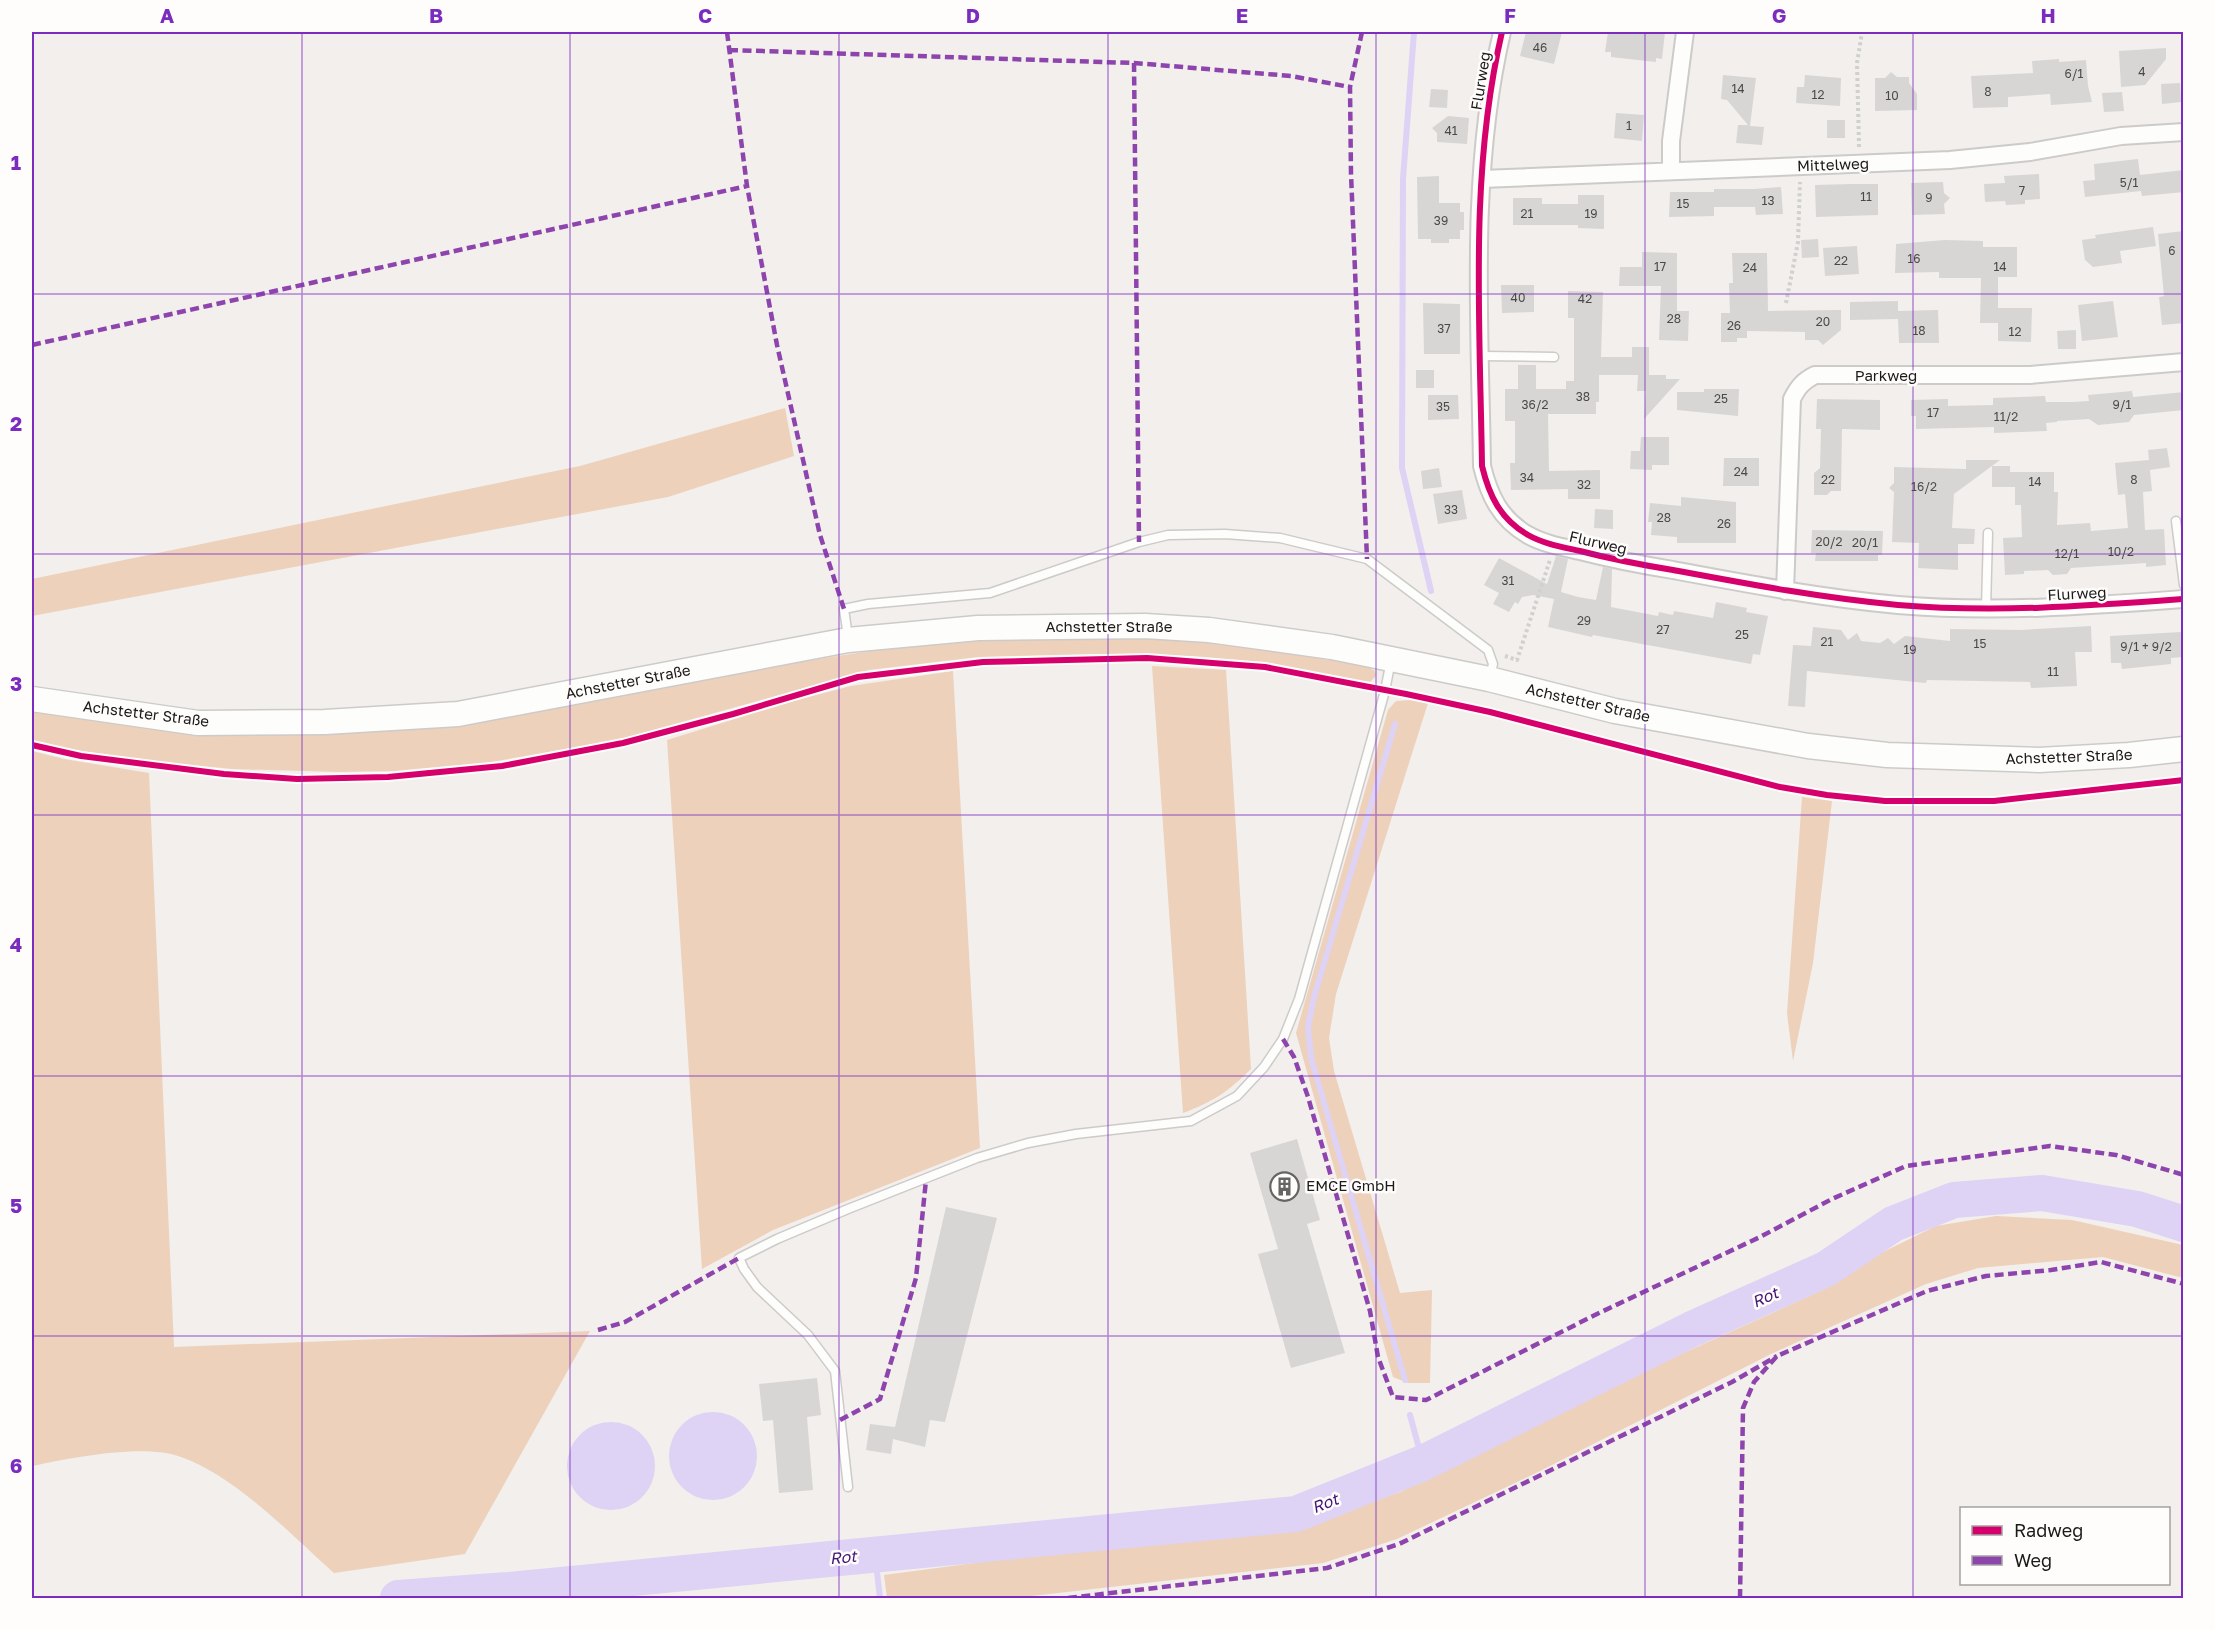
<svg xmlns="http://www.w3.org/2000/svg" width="2215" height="1630" font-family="'Golos Text',sans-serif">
<rect width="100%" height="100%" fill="#f2efed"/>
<path fill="#edd1ba" d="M 785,408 L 794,456 L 668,497 L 32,616 L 32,579 L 580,466 Z
M 1007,637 C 1061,637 1114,636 1168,639 C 1235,643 1302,655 1368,667 L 1375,671 L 1376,676 L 1370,682 L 1360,681 L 1263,662 L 1193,656 L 1091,654 L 978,657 L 869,670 L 617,740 L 491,762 L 394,771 L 338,772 L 232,769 L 162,762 L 75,750 L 32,740 L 32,711 L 88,720 L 149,725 L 274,731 L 779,665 L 903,646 Z
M 1152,666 L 1226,670 L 1251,1069 C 1229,1091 1213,1102 1183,1113 Z
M 953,671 L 980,1148 L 773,1230 L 702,1269 L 667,740 L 793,701 L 851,686 Z
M 1411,700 L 1428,703 L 1336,994 L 1329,1038 L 1334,1071 L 1400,1293 L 1432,1290 L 1430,1383 L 1408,1383 L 1393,1377 L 1296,1033 L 1388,710 L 1396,701 Z
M 32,751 L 64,759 L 149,773 L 174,1347 L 590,1331 L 465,1554 L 334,1573 C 290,1534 237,1477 181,1457 C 143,1443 71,1458 32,1466 Z
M 1802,797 L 1832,801 L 1813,963 L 1793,1061 L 1787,1013 Z
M 1996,1216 L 2072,1220 L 2183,1245 L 2183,1278 L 2103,1257 L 1978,1268 L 1926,1284 L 1771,1354 L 1538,1472 L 1397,1539 L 1323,1563 L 1013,1598 L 887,1598 L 884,1575 L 1028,1556 L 1132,1544 L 1236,1536 L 1311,1521 L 1400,1492 L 1648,1369 L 1823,1290 L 1881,1253 L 1936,1226 Z"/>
<path fill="#ded2f5" d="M669 1456a44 44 0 1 1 88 0a44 44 0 1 1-88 0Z
M567 1466a44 44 0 1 1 88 0a44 44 0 1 1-88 0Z"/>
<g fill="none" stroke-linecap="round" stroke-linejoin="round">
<path stroke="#ded2f5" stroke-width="6" d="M 1414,32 L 1403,179 L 1402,468 L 1431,591
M 1395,724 L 1314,997 L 1308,1027 L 1311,1058 L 1405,1380
M 1410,1415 L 1423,1463
M 875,1555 L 880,1598"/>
<path stroke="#ded2f5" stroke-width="36" d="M 398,1598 L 508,1590 L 1296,1514 L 1423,1463 L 1692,1329 L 1826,1269 L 1893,1224 L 1954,1200 L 2042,1193 L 2137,1209 L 2184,1224"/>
</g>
<path fill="#d8d6d5" d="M 1526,32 L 1562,32 L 1554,64 L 1520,56 Z
M 1608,32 L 1665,32 L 1662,59 L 1656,58 L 1656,62 L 1611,57 L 1611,52 L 1605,52 Z
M 2166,48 L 2166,59 L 2145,85 L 2121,87 L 2119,51 Z
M 2059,59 L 2059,62 L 2086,60 L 2088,86 L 2092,102 L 2051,105 L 2050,94 L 2008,97 L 2008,107 L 1973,108 L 1971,76 L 2033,73 L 2032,61 Z
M 1891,72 L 1897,77 L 1909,77 L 1909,83 L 1917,94 L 1917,110 L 1875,111 L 1875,78 L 1885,78 Z
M 1723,75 L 1756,78 L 1750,126 L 1764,127 L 1762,145 L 1736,143 L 1738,125 L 1748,125 L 1727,100 L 1721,99 Z
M 1805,75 L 1841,78 L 1840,106 L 1796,103 L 1797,87 L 1804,87 Z
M 2180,83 L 2181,102 L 2162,104 L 2161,84 Z
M 1431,89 L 1448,90 L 1447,108 L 1429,107 Z
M 2122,92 L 2124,111 L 2104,112 L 2102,93 Z
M 1616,113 L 1644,115 L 1642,141 L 1614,138 Z
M 1448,116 L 1469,118 L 1467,144 L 1437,142 L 1437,133 L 1432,128 Z
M 1827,120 L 1845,120 L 1845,138 L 1827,138 Z
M 2138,159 L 2140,175 L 2184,170 L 2184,192 L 2142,196 L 2141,191 L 2085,197 L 2083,181 L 2095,180 L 2094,164 Z
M 2039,174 L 2040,199 L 2025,200 L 2025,204 L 2006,205 L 2005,201 L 1985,202 L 1984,184 L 2005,183 L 2004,176 Z
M 1439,176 L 1439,203 L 1460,203 L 1460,212 L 1464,212 L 1464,230 L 1460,230 L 1460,239 L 1449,239 L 1449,243 L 1431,243 L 1431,239 L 1418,239 L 1417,177 Z
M 1943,182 L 1944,193 L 1950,198 L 1944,204 L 1945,214 L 1912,215 L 1911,183 Z
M 1852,184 L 1878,184 L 1878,215 L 1816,217 L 1815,185 Z
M 1781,187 L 1783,214 L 1756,215 L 1755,207 L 1714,207 L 1714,216 L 1669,217 L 1670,192 L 1714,192 L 1714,189 L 1754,189 Z
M 1578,195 L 1604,195 L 1604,229 L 1578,228 L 1578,225 L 1513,225 L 1513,198 L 1542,198 L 1542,204 L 1578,204 Z
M 2153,227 L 2156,246 L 2120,251 L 2122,263 L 2093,267 L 2085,260 L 2082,240 L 2096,238 L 2095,235 Z
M 2184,231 L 2184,323 L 2162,325 L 2159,297 L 2164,296 L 2158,234 Z
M 1818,239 L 1819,257 L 1802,258 L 1801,240 Z
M 1945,240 L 1983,241 L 1983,247 L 2017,247 L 2017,277 L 1998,277 L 1998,308 L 2032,308 L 2031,342 L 1998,341 L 1998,323 L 1980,323 L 1981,278 L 1939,278 L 1939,272 L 1895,273 L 1896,244 Z
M 1857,246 L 1859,274 L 1825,276 L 1823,248 Z
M 1642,252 L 1677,253 L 1677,311 L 1689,311 L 1688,341 L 1659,340 L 1661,286 L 1619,286 L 1620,267 L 1642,267 Z
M 1732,253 L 1767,253 L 1768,311 L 1841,310 L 1841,330 L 1823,345 L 1818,340 L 1805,340 L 1805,332 L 1747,331 L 1747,338 L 1737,338 L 1737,342 L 1721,342 L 1721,313 L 1730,313 L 1729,283 L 1733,283 Z
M 1501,285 L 1534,285 L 1534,312 L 1502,313 Z
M 1568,291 L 1603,292 L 1601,357 L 1632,357 L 1632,347 L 1649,347 L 1649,375 L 1666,375 L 1666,379 L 1680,379 L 1644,419 L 1646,391 L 1637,391 L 1638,375 L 1599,375 L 1599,402 L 1596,402 L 1596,414 L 1548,414 L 1549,471 L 1600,470 L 1600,499 L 1568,499 L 1568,489 L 1511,490 L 1510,463 L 1515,463 L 1515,421 L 1505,421 L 1505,389 L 1518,389 L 1518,365 L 1536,365 L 1536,389 L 1566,389 L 1566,381 L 1574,381 L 1574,318 L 1568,318 Z
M 1898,301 L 1898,311 L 1938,310 L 1939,343 L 1899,343 L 1898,319 L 1850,320 L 1850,302 Z
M 2113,301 L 2118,337 L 2082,341 L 2078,305 Z
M 1423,303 L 1460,304 L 1460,354 L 1424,354 Z
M 2076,330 L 2076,349 L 2058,349 L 2057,331 Z
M 1416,370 L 1434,370 L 1434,388 L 1416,388 Z
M 1704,389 L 1739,389 L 1738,416 L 1677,410 L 1677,392 L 1704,392 Z
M 2132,391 L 2133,397 L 2184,392 L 2184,410 L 2134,415 L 2129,422 L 2098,425 L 2089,419 L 2057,421 L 2057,422 L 2046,423 L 2047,431 L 1994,433 L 1994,427 L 1916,429 L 1916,416 L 1911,416 L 1911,400 L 1948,399 L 1948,406 L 1993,405 L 1993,398 L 2045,396 L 2046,402 L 2072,402 L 2089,401 L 2088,395 Z
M 1428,395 L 1458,395 L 1459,419 L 1428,420 Z
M 1817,399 L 1880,400 L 1880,430 L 1842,429 L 1841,491 L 1831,491 L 1827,495 L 1814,495 L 1814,473 L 1820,468 L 1821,429 L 1816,429 Z
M 1641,437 L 1669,437 L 1669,465 L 1652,465 L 1652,470 L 1630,469 L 1631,451 L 1640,451 Z
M 2167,448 L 2170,467 L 2150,470 L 2149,460 L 2152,491 L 2143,492 L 2145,530 L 2164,529 L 2166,565 L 2146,567 L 2146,563 L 2071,568 L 2067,574 L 2053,575 L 2048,570 L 2024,571 L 2024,574 L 2005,575 L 2003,538 L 2022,537 L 2021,505 L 2015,505 L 2015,487 L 1992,487 L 1992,466 L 2010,466 L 2010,472 L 2054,472 L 2054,492 L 2058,492 L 2057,525 L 2090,523 L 2091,531 L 2128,528 L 2125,494 L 2118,495 L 2115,463 L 2149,460 L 2148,450 Z
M 1724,458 L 1759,458 L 1759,486 L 1723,486 Z
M 1966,460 L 2000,460 L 1954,494 L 1952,528 L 1975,529 L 1974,544 L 1958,544 L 1958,570 L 1918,568 L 1919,543 L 1892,542 L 1894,492 L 1889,488 L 1894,483 L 1894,467 L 1966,469 Z
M 1439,468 L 1442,487 L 1423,489 L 1421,471 Z
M 1462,490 L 1467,519 L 1438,524 L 1433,494 Z
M 1681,497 L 1736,502 L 1736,543 L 1677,543 L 1677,537 L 1651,535 L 1652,522 L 1648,522 L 1650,503 L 1681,506 Z
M 1595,509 L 1613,510 L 1613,529 L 1594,528 Z
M 1812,530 L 1883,531 L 1882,555 L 1878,555 L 1878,561 L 1815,561 L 1816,553 L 1811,553 Z
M 1556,556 L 1568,559 L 1561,592 L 1578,597 L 1596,600 L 1603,567 L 1612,569 L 1611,607 L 1658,616 L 1659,612 L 1673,615 L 1674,611 L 1713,618 L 1716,602 L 1747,608 L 1746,612 L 1768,616 L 1760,655 L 1753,654 L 1751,664 L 1593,635 L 1592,637 L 1548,627 L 1554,599 L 1533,595 L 1522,597 L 1518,604 L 1515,602 L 1509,612 L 1493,604 L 1499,593 L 1484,585 L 1499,558 L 1547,584 Z
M 2091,626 L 2092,652 L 2075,652 L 2077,686 L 2031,688 L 2030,682 L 1927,680 L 1926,683 L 1807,671 L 1805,707 L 1788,706 L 1793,645 L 1811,646 L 1813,627 L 1841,630 L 1848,640 L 1857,633 L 1861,641 L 1880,643 L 1888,638 L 1894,644 L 1905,636 L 1950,641 L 1950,629 L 2021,630 Z
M 2181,632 L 2182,657 L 2171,658 L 2171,664 L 2122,669 L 2121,663 L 2111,663 L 2110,636 Z
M 1297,1139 L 1320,1220 L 1307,1224 L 1345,1353 L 1291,1368 L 1258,1254 L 1278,1249 L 1250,1153 Z
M 946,1207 L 997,1218 L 945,1422 L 930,1420 L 925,1447 L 893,1439 L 891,1454 L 866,1450 L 870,1424 L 895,1427 Z
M 817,1378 L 821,1415 L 807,1417 L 813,1490 L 779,1493 L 773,1420 L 763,1421 L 759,1384 Z"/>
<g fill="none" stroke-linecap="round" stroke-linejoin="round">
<defs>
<path id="lane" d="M 1481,356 L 1554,357
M 2176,521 L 2184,585
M 1986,609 L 1988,533
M 848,637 L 844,609 L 868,604 L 990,593 L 1139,542 L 1168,535 L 1225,534 L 1280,538 L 1367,559 L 1488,650 L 1493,664 L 1490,676
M 848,1487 L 835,1371 L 808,1335 L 757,1287 L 744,1269 L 739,1258 L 777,1239 L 848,1209 L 977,1158 L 1028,1143 L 1076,1134 L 1191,1121 L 1237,1096 L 1264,1067 L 1283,1039 L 1299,999 L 1385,691 L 1391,660"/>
<path id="street" d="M 1502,32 C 1469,173 1480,321 1482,466 C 1489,495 1500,519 1528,535 C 1544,544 1562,547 1580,551 C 1611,559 1642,565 1673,570 C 1748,584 1822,598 1898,605 C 1993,613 2088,606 2184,599
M 1671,171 L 1671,141 L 1685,32
M 1482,179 L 1950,160 L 2030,152 L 2121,136 L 2184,132
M 1785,591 L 1792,399 C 1798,387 1803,381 1815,375 L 2030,375 L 2184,362"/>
<path id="secondary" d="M 32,699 L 198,723 L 325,722 L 458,714 L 848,640 L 978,628 L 1145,626 L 1209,630 L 1332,647 L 1489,679 L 1615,711 L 1808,746 L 1887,755 L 2039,760 L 2129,755 L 2184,749"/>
</defs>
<use href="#lane" stroke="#cdcbc9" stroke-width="11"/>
<use href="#street" stroke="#cdcbc9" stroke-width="20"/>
<use href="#secondary" stroke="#cdcbc9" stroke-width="27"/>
<path stroke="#d0d0cf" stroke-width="4" stroke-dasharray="3 3" stroke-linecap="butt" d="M 1859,147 L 1857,63 L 1862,32
M 1786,303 L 1798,242 L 1800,182
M 1505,656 L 1517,660 L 1550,560"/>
<use href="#lane" stroke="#fdfdfc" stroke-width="8"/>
<use href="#street" stroke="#fdfdfc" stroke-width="16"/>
<use href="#secondary" stroke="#fdfdfc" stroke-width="24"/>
<path stroke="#8e44ad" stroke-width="4.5" stroke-dasharray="9 4.5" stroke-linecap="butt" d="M 727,32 L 747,186 L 777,345 L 820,535 L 844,609
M 1362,32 L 1350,87 L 1351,174 L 1367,559
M 729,50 L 1134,63 L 1291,76 L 1350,87
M 1134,63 L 1139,542
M 32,345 L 747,186
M 1283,1039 L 1294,1057 L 1308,1097 L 1370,1311 L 1378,1357 L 1393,1397 L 1426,1400 L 1597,1314 L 1760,1237 L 1832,1199 L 1906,1166 L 2050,1146 L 2116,1155 L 2184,1175
M 598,1330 L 625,1322 L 739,1258
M 840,1420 L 880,1399 L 916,1278 L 926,1180
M 1068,1598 L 1327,1568 L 1399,1544 L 1732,1382 L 1777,1356
M 1740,1598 L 1743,1408 L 1754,1382 L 1777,1356 L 1927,1291 L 1986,1276 L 2051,1270 L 2101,1262 L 2184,1284"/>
<defs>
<path id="cycleway" d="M 1502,32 C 1469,173 1480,321 1482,466 C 1489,495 1500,519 1528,535 C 1544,544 1562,547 1580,551 C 1611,559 1642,565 1673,570 C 1748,584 1822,598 1898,605 C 1993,613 2088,606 2184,599
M 32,745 L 81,756 L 224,774 L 297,779 L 388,777 L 502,766 L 623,743 L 733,714 L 858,677 L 983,662 L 1147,658 L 1265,667 L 1406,694 L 1490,712 L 1780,787 L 1827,795 L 1885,801 L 1994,801 L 2184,780"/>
</defs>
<use href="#cycleway" stroke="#fffdfb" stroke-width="10"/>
<use href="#cycleway" stroke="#d6006c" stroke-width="6"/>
</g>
<path fill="none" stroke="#7b2cbf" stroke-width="1.5" stroke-opacity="0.55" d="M 302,32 L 302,1598M 570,32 L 570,1598M 839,32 L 839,1598M 1108,32 L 1108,1598M 1376,32 L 1376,1598M 1645,32 L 1645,1598M 1913,32 L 1913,1598M 32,294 L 2184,294M 32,554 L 2184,554M 32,815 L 2184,815M 32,1076 L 2184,1076M 32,1336 L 2184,1336"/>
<defs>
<symbol id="building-ring" viewBox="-11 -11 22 22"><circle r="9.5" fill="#fffdfb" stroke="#676563" stroke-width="1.5"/><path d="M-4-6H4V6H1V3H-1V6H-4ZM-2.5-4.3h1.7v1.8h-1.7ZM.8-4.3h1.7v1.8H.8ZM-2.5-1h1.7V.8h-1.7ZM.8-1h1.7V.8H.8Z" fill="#676563"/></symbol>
</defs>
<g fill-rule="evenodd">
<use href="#building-ring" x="1268" y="1170" width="33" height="33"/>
</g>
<g text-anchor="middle" stroke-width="5" stroke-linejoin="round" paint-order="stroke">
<g font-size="12" fill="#4b4948">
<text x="1540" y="52">46</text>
<text x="2142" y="76">4</text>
<text x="2074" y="78">6/1</text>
<text x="1738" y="93">14</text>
<text x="1988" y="96">8</text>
<text x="1818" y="99">12</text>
<text x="1892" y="100">10</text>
<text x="1629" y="130">1</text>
<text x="1451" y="135">41</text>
<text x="2129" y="187">5/1</text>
<text x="2022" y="195">7</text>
<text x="1866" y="201">11</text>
<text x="1929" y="202">9</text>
<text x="1768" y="205">13</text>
<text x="1683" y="208">15</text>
<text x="1527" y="218">21</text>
<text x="1591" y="218">19</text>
<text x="1441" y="225">39</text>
<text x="2172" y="255">6</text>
<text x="1914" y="263">16</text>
<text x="1841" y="265">22</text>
<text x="1660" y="271">17</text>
<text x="2000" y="271">14</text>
<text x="1750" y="272">24</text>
<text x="1518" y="302">40</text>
<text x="1585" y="303">42</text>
<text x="1674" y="323">28</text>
<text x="1823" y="326">20</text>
<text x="1734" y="330">26</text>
<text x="1444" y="333">37</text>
<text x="1919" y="335">18</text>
<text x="2015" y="336">12</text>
<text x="1583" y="401">38</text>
<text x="1721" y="403">25</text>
<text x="1535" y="409">36/2</text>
<text x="2122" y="409">9/1</text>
<text x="1443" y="411">35</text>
<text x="1933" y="417">17</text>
<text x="2006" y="421">11/2</text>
<text x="1741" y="476">24</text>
<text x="1527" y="482">34</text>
<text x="1828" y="484">22</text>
<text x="2134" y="484">8</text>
<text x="2035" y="486">14</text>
<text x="1584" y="489">32</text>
<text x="1924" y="491">16/2</text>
<text x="1451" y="514">33</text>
<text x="1664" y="522">28</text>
<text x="1724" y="528">26</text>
<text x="1829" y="546">20/2</text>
<text x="1865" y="547">20/1</text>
<text x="2121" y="556">10/2</text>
<text x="2067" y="558">12/1</text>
<text x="1508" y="585">31</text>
<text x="1584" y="625">29</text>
<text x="1663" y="634">27</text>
<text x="1742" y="639">25</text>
<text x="1827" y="646">21</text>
<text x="1980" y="648">15</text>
<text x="2146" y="651">9/1 + 9/2</text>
<text x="1910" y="654">19</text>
<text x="2053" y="676">11</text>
</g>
<g font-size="15" fill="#1c1a19" stroke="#fffdfb">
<text transform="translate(1481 81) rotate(-81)" y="5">Flurweg</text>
<text transform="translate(1833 165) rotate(-2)" y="5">Mittelweg</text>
<text x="1886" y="381">Parkweg</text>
<text transform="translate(1598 543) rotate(13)" y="5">Flurweg</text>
<text transform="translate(2077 594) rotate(-3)" y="5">Flurweg</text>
<text x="1109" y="632">Achstetter Straße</text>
<text transform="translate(628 682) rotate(-11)" y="5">Achstetter Straße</text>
<text transform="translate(1588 703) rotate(13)" y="5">Achstetter Straße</text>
<text transform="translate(146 714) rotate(7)" y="5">Achstetter Straße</text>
<text transform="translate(2069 757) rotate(-2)" y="5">Achstetter Straße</text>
</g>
<g font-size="15" fill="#1c1a19" stroke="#fffdfb" text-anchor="start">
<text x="1306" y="1191">EMCE GmbH</text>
</g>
<g font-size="16" font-style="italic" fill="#421574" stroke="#fffdfb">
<text transform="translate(1765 1297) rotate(-24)" y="6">Rot</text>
<text transform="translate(1325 1503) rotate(-22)" y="6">Rot</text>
<text transform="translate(843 1557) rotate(-5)" y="6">Rot</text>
</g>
</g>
<rect width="2215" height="1630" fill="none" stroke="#fffdfb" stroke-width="66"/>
<rect x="1960" y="1507" width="210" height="78" fill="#fffdfb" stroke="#a4a2a1" stroke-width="1.5"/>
<rect x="1972" y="1526" width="30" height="9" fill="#d6006c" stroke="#a4a2a1" stroke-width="1.5"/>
<text x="2014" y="1537" font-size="18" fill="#1c1a19">Radweg</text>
<rect x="1972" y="1556" width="30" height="9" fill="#8e44ad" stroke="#a4a2a1" stroke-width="1.5"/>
<text x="2014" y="1567" font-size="18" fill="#1c1a19">Weg</text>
<rect x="33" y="33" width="2149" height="1564" fill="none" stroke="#7b2cbf" stroke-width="2"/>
<g font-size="20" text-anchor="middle" font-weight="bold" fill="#7b2cbf">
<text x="167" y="23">A</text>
<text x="436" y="23">B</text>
<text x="705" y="23">C</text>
<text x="973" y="23">D</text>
<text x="1242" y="23">E</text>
<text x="1510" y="23">F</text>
<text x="1779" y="23">G</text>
<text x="2048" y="23">H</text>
<text x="16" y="170">1</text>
<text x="16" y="431">2</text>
<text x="16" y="691">3</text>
<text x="16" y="952">4</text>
<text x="16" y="1213">5</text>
<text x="16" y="1473">6</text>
</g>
</svg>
